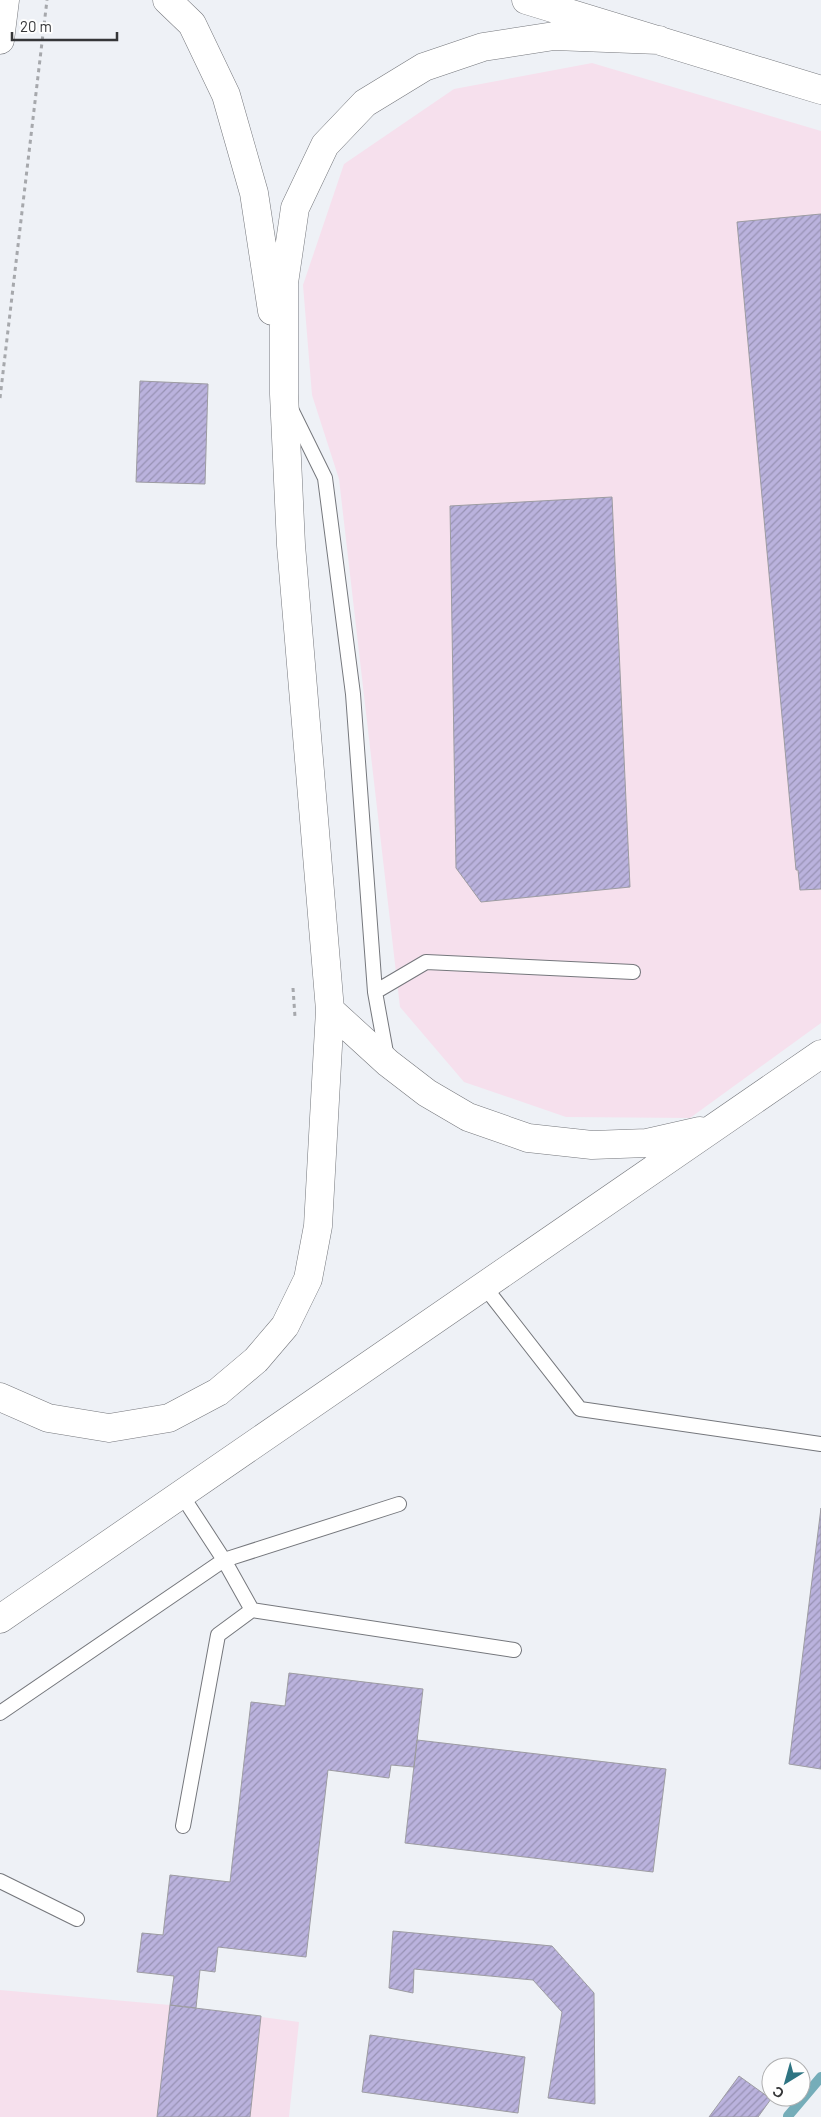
<svg xmlns="http://www.w3.org/2000/svg" width="821" height="2117" font-family="Barlow,sans-serif">
<defs>
<pattern id="building-hatch" width="6" height="6" patternUnits="userSpaceOnUse" patternTransform="scale(1.25)"><rect width="6" height="6" fill="#bab2dd"/><path d="M-1 1l2-2M0 6l6-6M5 7l2-2" fill="none" stroke="#9892b4"/></pattern>
</defs>
<rect width="100%" height="100%" fill="#eef1f6"/>
<path fill="#f6e0ed" d="M 592,63 L 821,131 L 821,1023 L 690,1118 L 566,1117 L 464,1082 L 400,1007 L 339,479 L 312,395 L 303,285 L 344,164 L 454,89 Z
M 0,1990 L 170,2005 L 299,2022 L 289,2117 L 0,2117 Z"/>
<g fill="none" stroke-linecap="round" stroke-linejoin="round">
<path stroke="#75adb9" stroke-width="10" d="M 788,2116 L 821,2077"/>
</g>
<path fill="url(#building-hatch)" stroke="#9d9ca2" d="M 821,214 L 821,889 L 800,890 L 798,870 L 796,870 L 737,222 Z
M 140,381 L 208,384 L 205,484 L 136,482 Z
M 612,497 L 630,887 L 481,902 L 456,868 L 450,506 Z
M 821,1508 L 821,1769 L 789,1764 Z
M 289,1673 L 423,1689 L 414,1767 L 391,1765 L 389,1778 L 328,1770 L 306,1957 L 218,1947 L 215,1972 L 200,1970 L 196,2008 L 170,2005 L 174,1976 L 137,1972 L 142,1933 L 163,1935 L 170,1875 L 230,1882 L 251,1702 L 285,1706 Z
M 417,1740 L 666,1769 L 653,1872 L 405,1843 Z
M 393,1931 L 552,1946 L 594,1993 L 595,2104 L 548,2098 L 562,2012 L 533,1980 L 414,1969 L 413,1993 L 389,1988 Z
M 170,2005 L 261,2016 L 250,2117 L 157,2117 Z
M 370,2035 L 525,2057 L 518,2113 L 362,2092 Z
M 739,2076 L 771,2099 L 758,2117 L 709,2117 Z"/>
<g fill="none" stroke-linecap="round" stroke-linejoin="round">
<defs>
<path id="service" d="M 291,409 L 325,478 L 353,694 L 375,992 L 387,1058
M 375,992 L 426,962 L 633,972
M 484,1286 L 580,1409 L 821,1444
M 181,1494 L 224,1560 L 252,1610 L 218,1635 L 183,1826
M 252,1610 L 514,1650
M 0,1713 L 224,1560 L 399,1504
M 0,1881 L 77,1919"/>
<path id="secondary" d="M 167,0 L 192,24 L 226,95 L 254,193 L 272,311
M 526,0 L 821,90
M 0,40 L 5,0
M 330,1010 L 388,1063 L 427,1093 L 468,1117 L 528,1138 L 592,1145 L 647,1143 L 700,1131
M 0,1397 L 48,1418 L 109,1428 L 169,1418 L 218,1392 L 256,1360 L 285,1326 L 308,1279 L 318,1226 L 330,1010 L 291,545 L 284,394 L 284,283 L 295,208 L 325,145 L 365,103 L 424,67 L 483,47 L 554,36 L 659,40
M 0,1619 L 821,1054"/>
</defs>
<use href="#service" stroke="#75777c" stroke-width="16"/>
<use href="#secondary" stroke="#75777c" stroke-width="29"/>
<path stroke="#a6a8ac" stroke-width="3" stroke-dasharray="4 4" stroke-linecap="butt" d="M 0,398 L 47,0
M 293,988 L 295,1017"/>
<use href="#service" stroke="#fff" stroke-width="14"/>
<use href="#secondary" stroke="#fff" stroke-width="28"/>
</g>
<g transform="translate(786 2082) rotate(217)"><circle r="24" fill="#fefefe" stroke="#aeaeaf"/>
<path d="M0-4L9 19L0 12L-9 19Z" fill="#2e7482"/>
<text y="-8" font-size="14" font-weight="bold" text-anchor="middle" fill="#353638">С</text>
</g>
<path d="M12 32v8h105v-8" fill="none" stroke="#353638" stroke-width="2.5"/>
<text x="20" y="32" font-size="15" fill="#353638" stroke="#fefefe" stroke-width="4" paint-order="stroke">20 m</text>
</svg>
